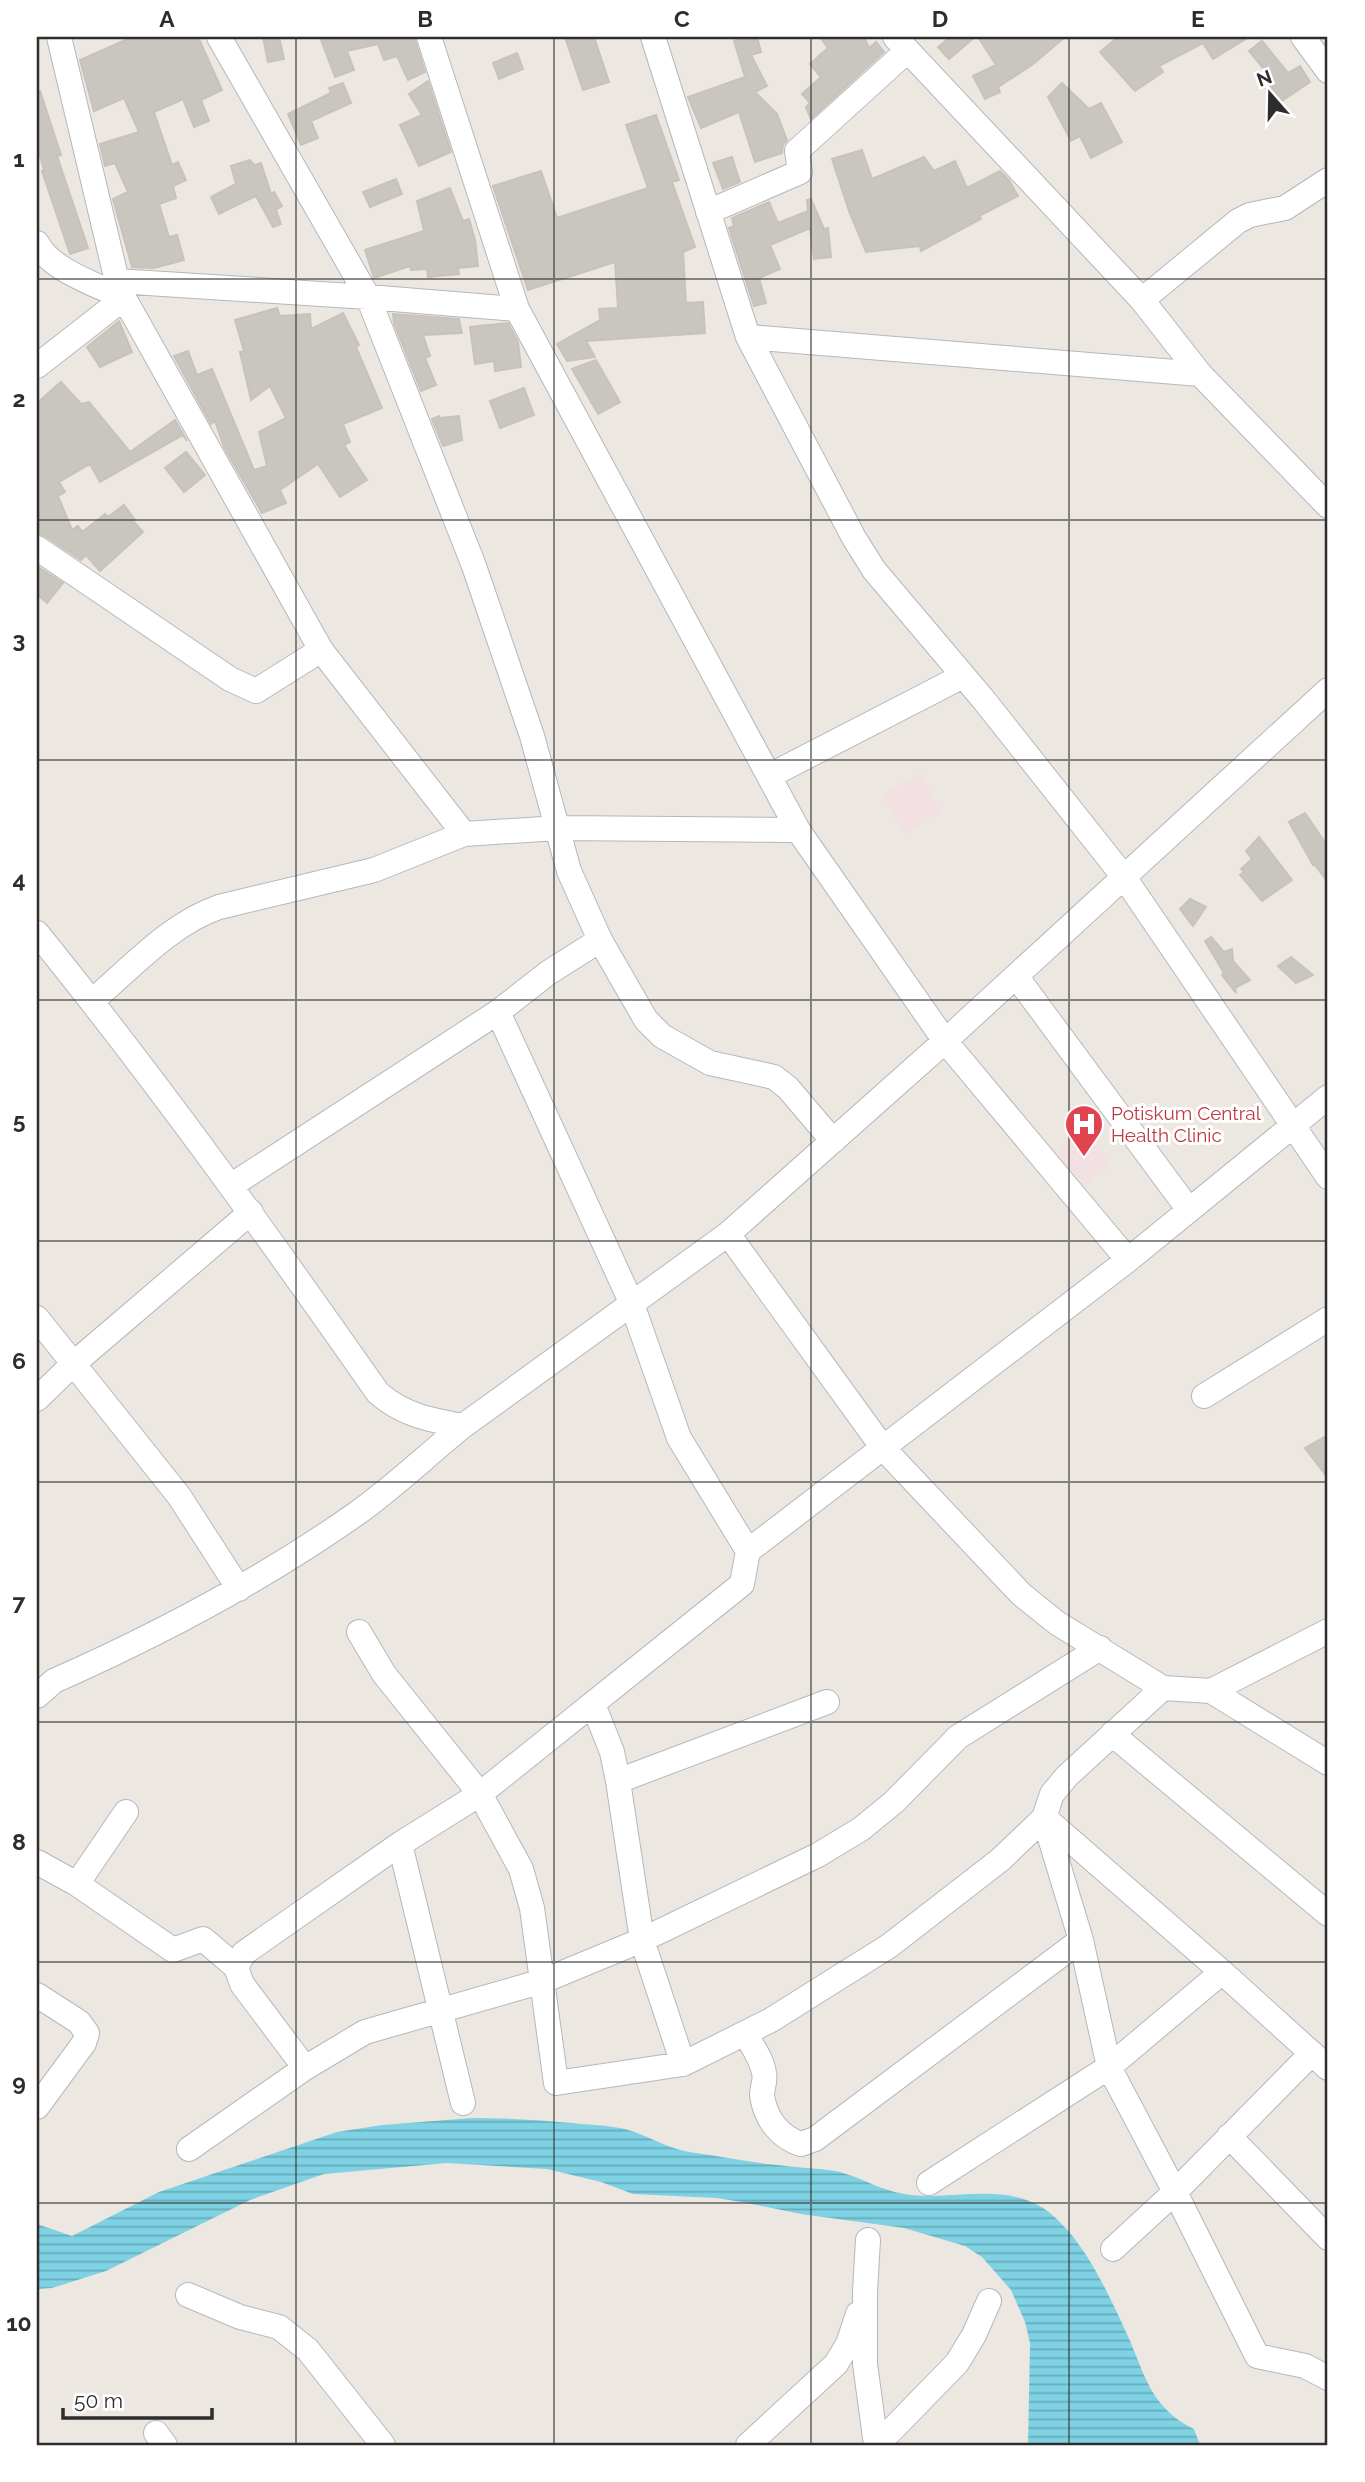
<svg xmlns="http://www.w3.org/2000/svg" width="1365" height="2482" font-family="Raleway,sans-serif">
<defs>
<pattern id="water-rules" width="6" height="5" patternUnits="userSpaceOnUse" patternTransform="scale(1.75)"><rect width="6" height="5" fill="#7fd2e4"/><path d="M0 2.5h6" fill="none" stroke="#68abb9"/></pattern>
</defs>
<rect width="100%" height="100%" fill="#ede7e1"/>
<path fill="#f2e0e2" d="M 920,774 L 942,811 L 905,833 L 881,795 Z
M 1081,1131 L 1111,1163 L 1086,1186 L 1056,1154 L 1069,1137 Z"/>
<path fill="url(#water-rules)" d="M 472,2118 C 506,2118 538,2120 572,2123 C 589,2125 608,2125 625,2129 C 647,2135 666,2148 689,2152 C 719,2156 748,2162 778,2165 C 797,2168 817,2168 836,2171 C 862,2177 882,2192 911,2195 C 957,2200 1010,2181 1050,2213 C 1085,2242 1107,2291 1126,2332 C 1145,2373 1149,2407 1194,2429 L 1200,2445 L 1028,2445 L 1030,2343 L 1025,2322 L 1011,2290 L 982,2257 L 965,2246 L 904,2228 L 801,2214 L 742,2202 L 716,2198 L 633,2194 L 601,2182 L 547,2169 L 447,2163 L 324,2174 L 250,2200 L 106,2271 L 52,2288 L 37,2289 L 37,2224 L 72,2236 L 159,2192 L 337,2132 L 382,2125 Z"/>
<path fill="#c9c5bf" stroke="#c9c2bb" stroke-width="2" d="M 132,37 L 198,37 L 222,90 L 201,100 L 209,121 L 194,127 L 183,99 L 154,112 L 172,165 L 178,162 L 186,180 L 173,186 L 176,198 L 159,204 L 169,237 L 177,235 L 184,260 L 154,268 L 132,267 L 113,199 L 128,192 L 115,163 L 105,166 L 100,144 L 139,132 L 124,98 L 94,111 L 80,60 Z
M 263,37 L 279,37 L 284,59 L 268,62 Z
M 320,37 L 414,37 L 425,72 L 408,80 L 397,56 L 384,60 L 378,44 L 347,51 L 354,70 L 335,77 Z
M 565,37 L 594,37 L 609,82 L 583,90 Z
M 757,37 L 761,52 L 751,55 L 767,86 L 755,92 L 777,114 L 787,140 L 783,145 L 782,153 L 755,162 L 739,112 L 701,128 L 688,97 L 745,77 L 734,41 L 743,38 L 744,40 Z
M 820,37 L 864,37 L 869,48 L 876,42 L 884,52 L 811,119 L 806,107 L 810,103 L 802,94 L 821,77 L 810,64 L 828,48 Z
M 950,37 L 975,37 L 949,59 L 938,47 Z
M 978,37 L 1065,37 L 1032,65 L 998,87 L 1000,92 L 985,99 L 973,76 L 996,65 Z
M 1118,37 L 1249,37 L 1213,59 L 1203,43 L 1159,66 L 1163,72 L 1135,91 L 1100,52 Z
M 1262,41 L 1288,73 L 1300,66 L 1310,82 L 1277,104 L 1266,88 L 1274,82 L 1249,51 Z
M 517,53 L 523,69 L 499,79 L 493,63 Z
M 428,81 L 451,152 L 419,166 L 400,125 L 422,115 L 409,94 Z
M 343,83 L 351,103 L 311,121 L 318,138 L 301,145 L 288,114 L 331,93 L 329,88 Z
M 1062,83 L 1089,109 L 1101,103 L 1122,142 L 1091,158 L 1080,136 L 1071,141 L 1048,97 Z
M 37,91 L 40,91 L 61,155 L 57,156 L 88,248 L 70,254 L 42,171 L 44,170 L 37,145 Z
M 656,115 L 679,180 L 672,182 L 695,247 L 683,252 L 686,303 L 703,302 L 705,333 L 586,341 L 595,357 L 567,361 L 557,344 L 600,320 L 599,309 L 618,308 L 615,262 L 528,290 L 493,186 L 541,171 L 557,218 L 648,188 L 626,125 Z
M 862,150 L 872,179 L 924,157 L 934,171 L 955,161 L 967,188 L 1000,171 L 1009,180 L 1018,196 L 979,216 L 981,219 L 921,251 L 920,246 L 866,252 L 849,211 L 832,159 Z
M 732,157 L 740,182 L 723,189 L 713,163 Z
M 250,160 L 254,165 L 261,163 L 271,194 L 274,192 L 282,206 L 276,210 L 281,224 L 273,227 L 256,196 L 219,214 L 211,197 L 236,184 L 231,166 Z
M 396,179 L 402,194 L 370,207 L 363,192 Z
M 450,188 L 463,221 L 469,219 L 475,240 L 478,266 L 458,268 L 459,274 L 428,277 L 427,269 L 411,270 L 410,266 L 374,278 L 365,250 L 424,231 L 417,201 Z
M 811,199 L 824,229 L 828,228 L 831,257 L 814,259 L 810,228 L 770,245 L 780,269 L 759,278 L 766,303 L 754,306 L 729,228 L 734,226 L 732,218 L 769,202 L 778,223 L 808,211 L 807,200 Z
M 277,308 L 280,316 L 310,314 L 311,329 L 343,313 L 359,345 L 356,347 L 382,408 L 343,424 L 350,442 L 344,445 L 367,480 L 340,497 L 318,464 L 280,490 L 286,503 L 262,513 L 224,447 L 215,421 L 211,424 L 174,356 L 188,351 L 197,375 L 212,369 L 254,470 L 267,466 L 259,432 L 286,418 L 270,386 L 251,400 L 240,352 L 244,351 L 235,320 Z
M 393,314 L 459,319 L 462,333 L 423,335 L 430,356 L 425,358 L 436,385 L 421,391 L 394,323 Z
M 119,321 L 132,352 L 100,367 L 87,347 Z
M 508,323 L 518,342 L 521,367 L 495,371 L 494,361 L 475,364 L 470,327 Z
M 596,360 L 620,402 L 598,414 L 572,369 Z
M 61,382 L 81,404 L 89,402 L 130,452 L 175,420 L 187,441 L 183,435 L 100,482 L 90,464 L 59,482 L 65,492 L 58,496 L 72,530 L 78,526 L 82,532 L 105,514 L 108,517 L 124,505 L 135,520 L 133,521 L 143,532 L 100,571 L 86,555 L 81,560 L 45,536 L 37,533 L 37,403 Z
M 524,388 L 534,415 L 500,428 L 490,401 Z
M 439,416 L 440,418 L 459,416 L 462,440 L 443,446 L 432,419 Z
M 186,452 L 205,475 L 184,492 L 165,468 Z
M 37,566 L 63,583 L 47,603 L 37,594 Z
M 1305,813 L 1328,847 L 1328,882 L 1314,864 L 1313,865 L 1289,822 Z
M 1259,837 L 1292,880 L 1262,901 L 1240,875 L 1244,872 L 1241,869 L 1252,859 L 1246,851 Z
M 1190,899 L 1206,907 L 1193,926 L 1180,909 Z
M 1211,937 L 1224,952 L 1232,949 L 1233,961 L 1250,980 L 1235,988 L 1236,993 L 1222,975 L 1224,973 L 1205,941 Z
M 1291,957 L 1313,975 L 1296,983 L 1278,966 Z
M 1328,1435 L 1328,1478 L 1305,1448 Z"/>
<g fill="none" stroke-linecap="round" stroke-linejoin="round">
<defs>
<path id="minor" d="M 59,37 L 117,281 L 124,298 L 321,650 L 464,834
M 219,37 L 368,297 L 474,566 L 532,736 L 569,871 L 600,940 L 646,1020 L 662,1036 L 710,1063 L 774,1077 L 788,1088 L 833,1141
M 429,37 L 517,309 L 798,830 L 945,1041 L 1128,1260
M 653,37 L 748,337 L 854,538 L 874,570 L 983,699 L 1124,877 L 1328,1177
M 895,37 L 1142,300 L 1200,374 L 1328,506
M 1303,37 L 1328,71
M 708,212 L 800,172 L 797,151 L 907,51
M 37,243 C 50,270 98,285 124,298
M 117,281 L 368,297 L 517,309
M 1142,300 L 1238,221 L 1250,215 L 1285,208 L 1328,180
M 748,337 L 1200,374
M 37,366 L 124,298
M 37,548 L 230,679 L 256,691 L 321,650
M 769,776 L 963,676
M 37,933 C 157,1081 268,1236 378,1393 C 403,1415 430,1420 463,1426 L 728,1234 L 945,1041 L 1328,690
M 1016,976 L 1189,1210
M 92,1001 C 131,968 170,924 219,907 L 374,870 L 464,834 L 558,828 L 798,830
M 498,1012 L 632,1304 L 679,1438 L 748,1551
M 232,1185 L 498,1012 L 548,973 L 600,940
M 728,1234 L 883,1448 L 1021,1594 L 1057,1623 L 1163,1688 L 1211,1691 L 1328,1763
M 37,1318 L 179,1496 L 239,1589
M 1204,1396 L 1328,1319
M 37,1399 L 72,1365 L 251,1212
M 359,1632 L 384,1674 L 480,1794 L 521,1869 L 532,1908 L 556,2083 L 683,2064 L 771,2020 L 889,1946 L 1000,1860 L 1044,1818 L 1052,1794 L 1067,1776 L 1163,1688
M 1211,1691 L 1328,1631
M 37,1696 L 54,1681 C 158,1635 262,1580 356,1514 C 393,1488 427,1455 463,1426
M 593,1704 L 612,1752 L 618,1781 L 642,1940 L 683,2064
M 1112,1734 L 1328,1914
M 618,1781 L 827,1702
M 1044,1818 L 1081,1940 L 1109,2067 L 1175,2192 L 1257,2356 L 1305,2366 L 1328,2378
M 1045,1818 L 1222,1972 L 1328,2068
M 400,1844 L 463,2103
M 37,1862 L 77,1884 L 173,1950 L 203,1939 L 236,1967 L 242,1984 L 305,2068
M 77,1884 L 126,1812
M 236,1967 L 244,1953 L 400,1844 L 480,1794 L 742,1584 L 748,1551 L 1128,1260 L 1328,1097
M 37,1995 L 79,2022 L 87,2033 L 84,2043 L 37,2107
M 745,2033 C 752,2046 762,2059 764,2073 C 766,2080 762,2088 762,2095 C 765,2118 779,2137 801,2144 L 815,2139 L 1081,1940
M 1229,2136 L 1328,2238
M 189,2149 L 305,2068 L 365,2032 L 543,1981 L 642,1940 L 818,1855 L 861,1829 L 894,1802 L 958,1737 L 1100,1648
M 929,2183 L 1109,2067 L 1222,1972
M 868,2240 L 865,2291 L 865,2364 L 876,2445
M 1113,2249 L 1175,2192 L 1312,2053
M 188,2295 L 240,2317 L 279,2327 L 308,2350 L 383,2445
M 156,2433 L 165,2445
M 748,2445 L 836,2364 L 848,2344 L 858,2314
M 877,2445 L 957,2363 L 974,2335 L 989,2301"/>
</defs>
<use href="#minor" stroke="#b5b7bf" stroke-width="26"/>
<use href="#minor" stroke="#fff" stroke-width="24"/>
</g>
<path fill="none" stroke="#2d2d2d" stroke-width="2" stroke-opacity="0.55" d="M 296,37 L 296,2445M 554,37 L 554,2445M 811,37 L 811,2445M 1069,37 L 1069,2445M 37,279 L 1328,279M 37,520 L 1328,520M 37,760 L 1328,760M 37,1000 L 1328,1000M 37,1241 L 1328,1241M 37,1482 L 1328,1482M 37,1722 L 1328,1722M 37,1962 L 1328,1962M 37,2203 L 1328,2203"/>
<defs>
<symbol id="hospital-pin" viewBox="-11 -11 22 30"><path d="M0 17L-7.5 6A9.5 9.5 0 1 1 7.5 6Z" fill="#e0444e" stroke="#fff"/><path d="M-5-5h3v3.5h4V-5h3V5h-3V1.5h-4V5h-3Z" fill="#fff"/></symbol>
</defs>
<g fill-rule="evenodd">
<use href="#hospital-pin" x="1062" y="1102" width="44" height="60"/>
</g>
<g text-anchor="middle" stroke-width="6" stroke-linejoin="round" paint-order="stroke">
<g font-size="19" fill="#be3a42" stroke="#fff" text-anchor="start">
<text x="1111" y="1120">Potiskum Central<tspan x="1111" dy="22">Health Clinic</tspan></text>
</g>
</g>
<rect width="1365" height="2482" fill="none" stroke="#ffffff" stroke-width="77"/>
<g transform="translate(1270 94) rotate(340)" stroke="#ffffff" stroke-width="5" paint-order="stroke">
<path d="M0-5L12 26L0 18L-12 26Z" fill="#2d2d2d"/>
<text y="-10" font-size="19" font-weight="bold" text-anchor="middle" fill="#2d2d2d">N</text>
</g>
<path d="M63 2408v10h149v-10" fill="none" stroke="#2d2d2d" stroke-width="3.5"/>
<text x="74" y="2408" font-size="21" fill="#2d2d2d" stroke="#ffffff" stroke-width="5" paint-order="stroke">50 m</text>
<rect x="38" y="38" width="1288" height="2406" fill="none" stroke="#2d2d2d" stroke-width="2.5"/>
<g font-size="23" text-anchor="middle" font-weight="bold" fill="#2d2d2d">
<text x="167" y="27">A</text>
<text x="425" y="27">B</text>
<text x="682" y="27">C</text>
<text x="940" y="27">D</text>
<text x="1198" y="27">E</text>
<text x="19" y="167">1</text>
<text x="19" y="407">2</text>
<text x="19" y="648">3</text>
<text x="19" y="888">4</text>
<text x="19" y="1129">5</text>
<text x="19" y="1369">6</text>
<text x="19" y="1610">7</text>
<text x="19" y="1850">8</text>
<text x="19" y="2091">9</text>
<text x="19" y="2331">10</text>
</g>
</svg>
